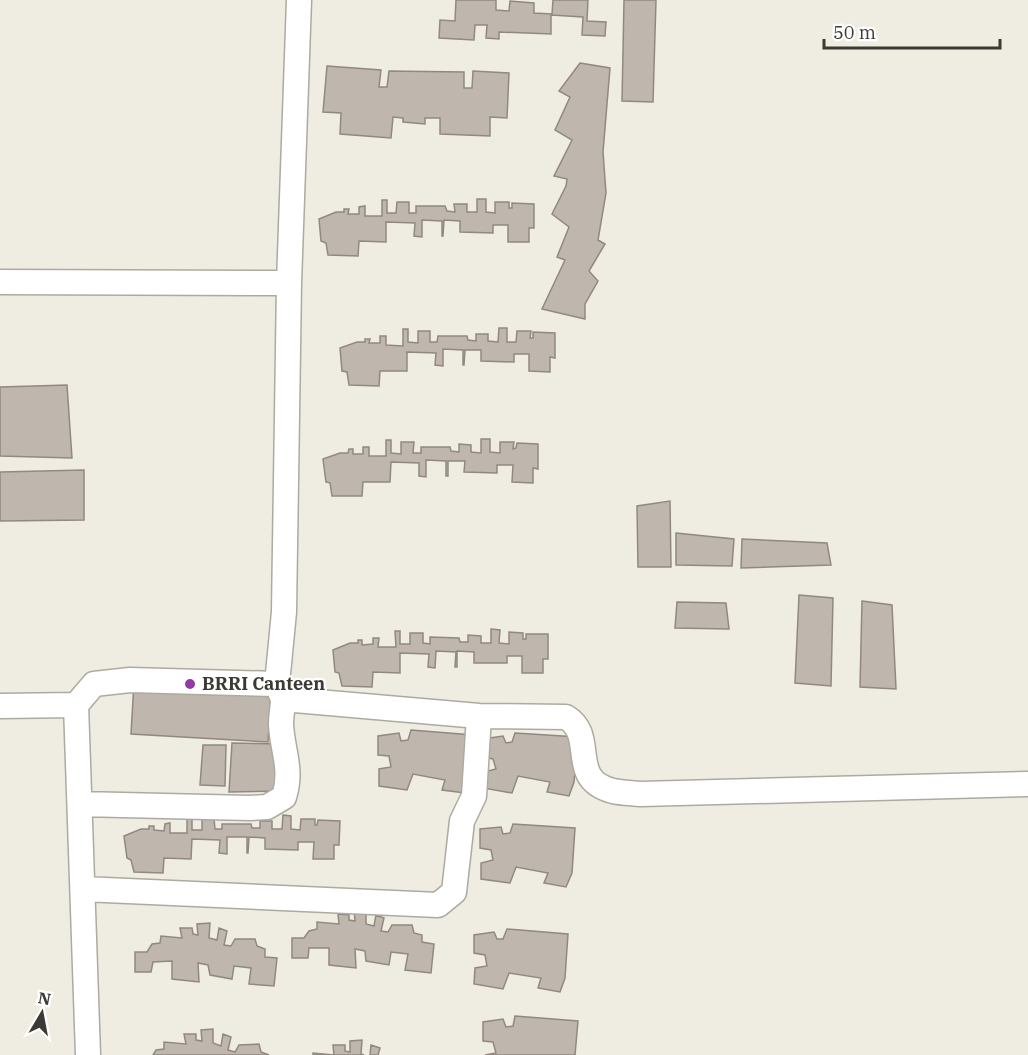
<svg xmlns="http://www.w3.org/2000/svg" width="1028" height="1055" font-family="'IBM Plex Serif',serif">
<rect width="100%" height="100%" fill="#efece1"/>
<path fill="#bfb6ae" stroke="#918981" stroke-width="1.5" d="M 456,0 L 496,0 L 496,10 L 509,11 L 510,1 L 534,3 L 534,13 L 552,14 L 553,0 L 588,0 L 587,21 L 606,22 L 605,36 L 582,35 L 583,17 L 551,15 L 551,34 L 499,32 L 499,39 L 486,38 L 487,25 L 475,25 L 474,40 L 439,38 L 440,20 L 455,21 Z
M 624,0 L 656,0 L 653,102 L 622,101 Z
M 580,63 L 610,68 L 603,152 L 606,193 L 598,240 L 605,244 L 589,271 L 598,281 L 585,304 L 585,319 L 542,309 L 565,260 L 557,257 L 569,227 L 552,214 L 566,186 L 567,179 L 554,176 L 572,140 L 555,130 L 570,97 L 559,91 Z
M 327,66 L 381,70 L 379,87 L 387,87 L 389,71 L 464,72 L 464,88 L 472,88 L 473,71 L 509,73 L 507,118 L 490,117 L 490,136 L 440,134 L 440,118 L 425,118 L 425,124 L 403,122 L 403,118 L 393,117 L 391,138 L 340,134 L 341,113 L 323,112 Z
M 477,199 L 486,199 L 486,212 L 495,213 L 495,202 L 509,202 L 509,208 L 512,208 L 512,203 L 534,204 L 534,228 L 529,228 L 529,242 L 508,242 L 508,225 L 493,225 L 493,233 L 460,232 L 460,221 L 444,220 L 443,236 L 442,236 L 442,221 L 422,220 L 422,237 L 414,236 L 415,223 L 386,222 L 386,242 L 359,241 L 358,256 L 328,255 L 326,243 L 321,241 L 319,219 L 336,212 L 344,212 L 344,209 L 349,209 L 348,214 L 359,214 L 359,207 L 365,206 L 365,216 L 382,216 L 382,200 L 387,200 L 387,213 L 396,213 L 397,202 L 409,202 L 409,213 L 416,213 L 416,206 L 445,206 L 447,211 L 455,212 L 454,204 L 467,204 L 467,212 L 477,212 Z
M 499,328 L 507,328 L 507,342 L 516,342 L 517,331 L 531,331 L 530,338 L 533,338 L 533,332 L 555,333 L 555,358 L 550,357 L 550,372 L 529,371 L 529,354 L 514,354 L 514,362 L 481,361 L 481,350 L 465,350 L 464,365 L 463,365 L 463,350 L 443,349 L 443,366 L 435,365 L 436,353 L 407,352 L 407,371 L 380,371 L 379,386 L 349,385 L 347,372 L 342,371 L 340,348 L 357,342 L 365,342 L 365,339 L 370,339 L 369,343 L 380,343 L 380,336 L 386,336 L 386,345 L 403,346 L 403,329 L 408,329 L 408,342 L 418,343 L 418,331 L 430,331 L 430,342 L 437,342 L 438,336 L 467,336 L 468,340 L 476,341 L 476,334 L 488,334 L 488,341 L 498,342 Z
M 67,385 L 72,458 L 0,456 L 0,387 Z
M 481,439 L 490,439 L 490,452 L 500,453 L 500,442 L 514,442 L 513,449 L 516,448 L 517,443 L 538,444 L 538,469 L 533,468 L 533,483 L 512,482 L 513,465 L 497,465 L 497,473 L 464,472 L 465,461 L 448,461 L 448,476 L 446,476 L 446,461 L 426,460 L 426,477 L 419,476 L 419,463 L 391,462 L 390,482 L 363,482 L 362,496 L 332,496 L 330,483 L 326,482 L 323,459 L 340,453 L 348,453 L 349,449 L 353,449 L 353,454 L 363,454 L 363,447 L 369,447 L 369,456 L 386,456 L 386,440 L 391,440 L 391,453 L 401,454 L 401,442 L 414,442 L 413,453 L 421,453 L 421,447 L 450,447 L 451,451 L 459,452 L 459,444 L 471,445 L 471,452 L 481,453 Z
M 84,470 L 84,520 L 0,521 L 0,472 Z
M 670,501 L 671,567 L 638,567 L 637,506 Z
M 676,533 L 734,539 L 732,566 L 676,565 Z
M 742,539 L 827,543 L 831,565 L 741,568 Z
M 799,595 L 833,598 L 831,686 L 795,683 Z
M 862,601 L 892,605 L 896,689 L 860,687 Z
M 677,602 L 726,603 L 729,629 L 675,628 Z
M 491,629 L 500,630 L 499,643 L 509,644 L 509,632 L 523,633 L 523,639 L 526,639 L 526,634 L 548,634 L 548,659 L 543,659 L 543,673 L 522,673 L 522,656 L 507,656 L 507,663 L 474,663 L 474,652 L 457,651 L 457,667 L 455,667 L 456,652 L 436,651 L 435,668 L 428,667 L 429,654 L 400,653 L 400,673 L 373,672 L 372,687 L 342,686 L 339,673 L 335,672 L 333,650 L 350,643 L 358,643 L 358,640 L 362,640 L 362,645 L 373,644 L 373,638 L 379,638 L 378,647 L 396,647 L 395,631 L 400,631 L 400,644 L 410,644 L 410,633 L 423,633 L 423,643 L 430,644 L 430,637 L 459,638 L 460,642 L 468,642 L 468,635 L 481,636 L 481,643 L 491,643 Z
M 134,682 L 271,690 L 268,742 L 131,734 Z
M 411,730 L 473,735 L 465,793 L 442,790 L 445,780 L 413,774 L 407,790 L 379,786 L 379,769 L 391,767 L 389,756 L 378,755 L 378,736 L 399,733 L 401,741 L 408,740 Z
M 515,733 L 578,737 L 574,782 L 569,796 L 547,792 L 550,782 L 518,776 L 512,793 L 483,788 L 484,772 L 496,769 L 493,759 L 483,757 L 483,739 L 503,736 L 506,743 L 512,742 Z
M 232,743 L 279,744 L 279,791 L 229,792 Z
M 203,745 L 226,745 L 225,786 L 200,785 Z
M 283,815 L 291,816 L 291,829 L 300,830 L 301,819 L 315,819 L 315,825 L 317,825 L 318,820 L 340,821 L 339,845 L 334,845 L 334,859 L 313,859 L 314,842 L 298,842 L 298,850 L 265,849 L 265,838 L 249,837 L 248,853 L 247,853 L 247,837 L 227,837 L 227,854 L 219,853 L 220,840 L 192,839 L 191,859 L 164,858 L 163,873 L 134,872 L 131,860 L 127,858 L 124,836 L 141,829 L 149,829 L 149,826 L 154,826 L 154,830 L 164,831 L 165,824 L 170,823 L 170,833 L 187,833 L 187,817 L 192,817 L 192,830 L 202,830 L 202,819 L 214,819 L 215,829 L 222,829 L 222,824 L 251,824 L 252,828 L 260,828 L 260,821 L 272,821 L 272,829 L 282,829 Z
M 513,824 L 575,828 L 572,873 L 566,887 L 544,883 L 548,873 L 516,867 L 510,883 L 481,879 L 481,863 L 493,860 L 491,850 L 480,848 L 480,829 L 501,827 L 503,834 L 510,833 Z
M 366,909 L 366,924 L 374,926 L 376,915 L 384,918 L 381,931 L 388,932 L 392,925 L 412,925 L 414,933 L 422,935 L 422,942 L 434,944 L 431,973 L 405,970 L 408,954 L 391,952 L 389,965 L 366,961 L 365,951 L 355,949 L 356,968 L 329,965 L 329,948 L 309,948 L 308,958 L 292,958 L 292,938 L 304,938 L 309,931 L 317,929 L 317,922 L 339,924 L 338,914 L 349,915 L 349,920 L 355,921 L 354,910 Z
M 210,923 L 209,938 L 217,940 L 219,928 L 227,931 L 224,945 L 231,946 L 235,939 L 255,939 L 257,946 L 265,949 L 265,957 L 277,958 L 274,986 L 249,984 L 251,968 L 234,966 L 232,979 L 210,975 L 208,965 L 198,963 L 199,982 L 172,979 L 172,961 L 153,962 L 151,972 L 135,972 L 135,952 L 147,952 L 152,944 L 160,943 L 161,936 L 182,938 L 180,928 L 192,928 L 193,934 L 198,935 L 197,924 Z
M 507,929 L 568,934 L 565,978 L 560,992 L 538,988 L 541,978 L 509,973 L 503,989 L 474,984 L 475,968 L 487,966 L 485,955 L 474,953 L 474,935 L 494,932 L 497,939 L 503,939 Z
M 515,1016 L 578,1021 L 575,1055 L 485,1055 L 496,1053 L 493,1042 L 483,1041 L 483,1022 L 503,1019 L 506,1027 L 513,1026 Z
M 213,1029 L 213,1043 L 221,1046 L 223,1034 L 231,1037 L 228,1050 L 235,1052 L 239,1045 L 259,1044 L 261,1052 L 269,1055 L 153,1055 L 156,1050 L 164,1049 L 164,1042 L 186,1044 L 184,1034 L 196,1034 L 196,1040 L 202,1041 L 201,1030 Z
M 362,1040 L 361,1054 L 364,1055 L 313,1055 L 313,1053 L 334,1055 L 333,1045 L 345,1045 L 345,1051 L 350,1052 L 350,1041 Z
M 371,1045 L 380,1048 L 378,1055 L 370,1055 Z"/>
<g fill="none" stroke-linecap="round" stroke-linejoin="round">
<defs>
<path id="minor" d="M 0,282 L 289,283
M 277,684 L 283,699 L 479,716 L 566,717 C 598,736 566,779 613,791 C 622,793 632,793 641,794 L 1028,784
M 0,706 L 76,705
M 80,804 L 249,808 L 267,807 L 284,797 C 293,769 282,750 281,724 C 281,716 283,707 283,699
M 83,889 L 438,905 L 454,892 L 462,821 L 474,796 L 479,716
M 88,1055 L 76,705 L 94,684 L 130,680 L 277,684 L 284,612 L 289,283 L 299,0"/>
</defs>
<use href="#minor" stroke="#adaaa0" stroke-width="27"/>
<use href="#minor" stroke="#fff" stroke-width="24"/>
</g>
<circle fill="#943aa6" stroke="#fff" stroke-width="2" cx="190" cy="684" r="6"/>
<g text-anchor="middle" stroke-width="4.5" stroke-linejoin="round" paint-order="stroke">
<g font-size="18" font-weight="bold" fill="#3b3a35" stroke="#fff" text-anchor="start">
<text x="202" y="690">BRRI Canteen</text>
</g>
</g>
<g transform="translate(42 1013) rotate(10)" stroke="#ffffff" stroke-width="4.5" paint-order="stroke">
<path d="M0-4.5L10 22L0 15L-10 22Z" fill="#3b3a35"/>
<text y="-9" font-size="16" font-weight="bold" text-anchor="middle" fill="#3b3a35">N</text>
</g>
<path d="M824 39v9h176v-9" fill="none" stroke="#3b3a35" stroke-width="3"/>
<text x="833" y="39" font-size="18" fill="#3b3a35" stroke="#ffffff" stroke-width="4.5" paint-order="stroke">50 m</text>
</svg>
